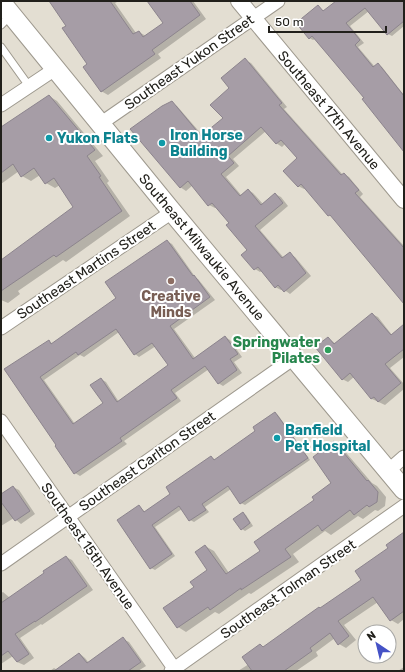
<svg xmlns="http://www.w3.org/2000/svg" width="405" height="672" font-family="Rubik,sans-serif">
<rect width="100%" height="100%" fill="#e3ded2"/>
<path fill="#0003" fill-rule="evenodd" d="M 50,1 L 119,1 L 115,3 L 136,33 L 139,32 L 146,36 L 164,23 L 148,1 L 193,1 L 206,19 L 158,54 L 161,58 L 108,95 L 101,91 L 89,64 L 67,26 Z
M 338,1 L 404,1 L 404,26 L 392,36 L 388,34 L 369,11 L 350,26 L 364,43 L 358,47 L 375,67 L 378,65 L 382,67 L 404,95 L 404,147 L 366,98 L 315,39 L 313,40 L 309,38 L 318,6 L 325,12 Z
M 245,60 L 251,63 L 287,107 L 284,109 L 343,175 L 344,174 L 349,177 L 363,194 L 360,197 L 404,246 L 404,303 L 335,218 L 329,215 L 306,188 L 304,189 L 298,186 L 298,158 L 285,144 L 282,147 L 276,143 L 266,131 L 233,159 L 239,166 L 226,177 L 241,195 L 248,190 L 253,193 L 263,204 L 275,194 L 281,197 L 288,206 L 260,230 L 284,258 L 290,254 L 295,257 L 311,276 L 290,294 L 283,289 L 281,290 L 275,287 L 262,271 L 260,272 L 255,269 L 248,250 L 231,223 L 217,207 L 215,208 L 209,205 L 193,185 L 186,191 L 180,187 L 171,103 L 177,106 L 203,136 L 224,118 L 230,88 Z
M 49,96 L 57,101 L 103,156 L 95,161 L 109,181 L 107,183 L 130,216 L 66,262 L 63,260 L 18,291 L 20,294 L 8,303 L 1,300 L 1,261 L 75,207 L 60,185 L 55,188 L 46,183 L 40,175 L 31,181 L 22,176 L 19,171 L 1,184 L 1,138 Z
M 167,241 L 172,244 L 196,278 L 198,279 L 215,300 L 174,329 L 195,358 L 225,337 L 230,340 L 242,357 L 234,362 L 242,373 L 223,386 L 218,383 L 209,369 L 175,393 L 181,401 L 124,441 L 127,444 L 80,476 L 75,473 L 58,445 L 5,369 L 49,341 L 53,344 L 117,298 ZM 119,332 L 135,354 L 139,357 L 156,346 L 169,365 L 119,402 L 106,382 L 101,379 L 104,404 L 75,424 L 44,380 L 80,355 L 84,357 Z
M 372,314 L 378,317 L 392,335 L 404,326 L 404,357 L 390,368 L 404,384 L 404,389 L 385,405 L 372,399 L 354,377 L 348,382 L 342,379 L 328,338 L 336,344 Z
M 275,413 L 278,415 L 310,460 L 245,505 L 241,503 L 231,489 L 205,507 L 209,512 L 194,522 L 190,520 L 182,509 L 155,527 L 175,556 L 155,570 L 151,568 L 139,506 L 145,512 L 172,494 L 211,457 L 216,460 L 257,431 Z
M 334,443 L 342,448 L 372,483 L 377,486 L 386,497 L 385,506 L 378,511 L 375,510 L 363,519 L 358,516 L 331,535 L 325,531 L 293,554 L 299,562 L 251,594 L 249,593 L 219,614 L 215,612 L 186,632 L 178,627 L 195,587 L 209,570 L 205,546 L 214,551 L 229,573 L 262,551 L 332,483 Z
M 13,487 L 19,490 L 35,514 L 21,524 L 14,518 L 1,526 L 1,495 Z
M 243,513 L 246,515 L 253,526 L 245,531 L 242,529 Z
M 404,533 L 404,619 L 398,624 L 391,620 L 378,602 L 344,625 L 356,640 L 346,648 L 339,644 L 335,638 L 316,652 L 318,656 L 296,671 L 238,671 L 249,664 L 260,645 L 264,647 L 363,580 L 389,548 Z
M 66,557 L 72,560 L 93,590 L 42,625 L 41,624 L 20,638 L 34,658 L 24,665 L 17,662 L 13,656 L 1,664 L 1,593 L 3,592 L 10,598 L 46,573 Z
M 123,639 L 129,642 L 146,666 L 138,671 L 50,671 L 54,668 L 57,670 L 80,654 L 85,658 L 89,663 Z
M 404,667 L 404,671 L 398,671 Z"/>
<path fill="#a69da6" stroke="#8c848d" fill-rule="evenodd" d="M 49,1 L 110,1 L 133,34 L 139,31 L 143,37 L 163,23 L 147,1 L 190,1 L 200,15 L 152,50 L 155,54 L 101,92 L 83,67 L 87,64 L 62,28 L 66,26 Z
M 336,1 L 404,1 L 404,21 L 387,35 L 365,8 L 346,23 L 360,40 L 355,45 L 373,67 L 378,63 L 404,96 L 404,152 L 362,99 L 364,98 L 334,62 L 312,36 L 309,39 L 296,23 L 318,5 L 323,11 Z
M 245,58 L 282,103 L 279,105 L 341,175 L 344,173 L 359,190 L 355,193 L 404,248 L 404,304 L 330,215 L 328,216 L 301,184 L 298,187 L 283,171 L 297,158 L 281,140 L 276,144 L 261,127 L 228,156 L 234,163 L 221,174 L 240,196 L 248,189 L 261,205 L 275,193 L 283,203 L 255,226 L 282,258 L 290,252 L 306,273 L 284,292 L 278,285 L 275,288 L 258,267 L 254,270 L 241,255 L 247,250 L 226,225 L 229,223 L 212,203 L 208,206 L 188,181 L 180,188 L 130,129 L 162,106 L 172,101 L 201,136 L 223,118 L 210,105 L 229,88 L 221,78 Z
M 49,95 L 95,150 L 87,156 L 101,176 L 99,177 L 122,211 L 56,257 L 54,255 L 1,291 L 1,260 L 73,207 L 54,178 L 45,184 L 34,168 L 21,177 L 13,164 L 1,173 L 1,127 Z
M 167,240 L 193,276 L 194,275 L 210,297 L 170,326 L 193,359 L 225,336 L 238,354 L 230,359 L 237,370 L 218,384 L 205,366 L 171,390 L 177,398 L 120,438 L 122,441 L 74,474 L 55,446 L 56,445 L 4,369 L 49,340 L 51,344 L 116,298 L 105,282 ZM 116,329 L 134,355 L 152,343 L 168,365 L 117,402 L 101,378 L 90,385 L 103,403 L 73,424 L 40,377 L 76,352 L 78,355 Z
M 372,313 L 391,335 L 404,324 L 404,349 L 385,364 L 401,383 L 378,402 L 374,397 L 371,399 L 350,373 L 342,380 L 315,347 L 328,337 L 334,344 Z
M 275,412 L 308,458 L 240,504 L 228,486 L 202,504 L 206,510 L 189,521 L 179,506 L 152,525 L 172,554 L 150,569 L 117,520 L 139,505 L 144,512 L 170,494 L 166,487 L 211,456 L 214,460 L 255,431 L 253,427 Z
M 334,441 L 367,481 L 368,480 L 378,492 L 377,502 L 369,507 L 367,505 L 354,515 L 350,510 L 322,531 L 318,525 L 285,549 L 291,557 L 241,590 L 241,588 L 210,610 L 208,607 L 177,628 L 163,608 L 194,587 L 190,582 L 207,570 L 195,552 L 205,545 L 226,574 L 260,551 L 254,542 L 314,500 L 312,497 L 331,483 L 313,457 Z
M 13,486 L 30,511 L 15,521 L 1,502 L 1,494 Z
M 243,512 L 250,523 L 241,530 L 233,519 Z
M 404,532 L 404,611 L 390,621 L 373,597 L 338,621 L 349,636 L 338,645 L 330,633 L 310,648 L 312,651 L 284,671 L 252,671 L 242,657 L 260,644 L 263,647 L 319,607 L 320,608 L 361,580 L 355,571 L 388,548 L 386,545 Z
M 66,556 L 87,586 L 35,622 L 35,621 L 15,634 L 29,654 L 17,662 L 8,651 L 1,656 L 1,603 L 44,573 L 43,571 Z
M 123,637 L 141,662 L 128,671 L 54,671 L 79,653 L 87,663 Z"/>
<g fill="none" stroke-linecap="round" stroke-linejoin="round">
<defs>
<path id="service" d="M 1,25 L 11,15
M 1,47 L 29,86"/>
<path id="minor" d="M 1,105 L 55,69
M 100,124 L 278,1
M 1,328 L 172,212
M 1,421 L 176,671
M 388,471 L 404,457
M 1,564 L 294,358
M 171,671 L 404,506"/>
<path id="tertiary" d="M 239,1 L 404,200"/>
<path id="secondary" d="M 1,2 L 169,208 L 404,490"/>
</defs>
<use href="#service" stroke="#9e998e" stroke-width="9"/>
<use href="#minor" stroke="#9e998e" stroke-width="15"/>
<use href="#tertiary" stroke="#9e998e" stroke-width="18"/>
<use href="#secondary" stroke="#9e998e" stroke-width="21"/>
<use href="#service" stroke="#fff" stroke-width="7"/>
<use href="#minor" stroke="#fff" stroke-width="13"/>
<use href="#tertiary" stroke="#fff" stroke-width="16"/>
<use href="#secondary" stroke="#fff" stroke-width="19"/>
</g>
<g fill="#0f9aa8" stroke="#fff" stroke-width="1.5">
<circle cx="49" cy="138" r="4"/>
<circle cx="162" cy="143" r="4"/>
<circle cx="277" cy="438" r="4"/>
</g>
<circle fill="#8d6e63" stroke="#fff" stroke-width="1.5" cx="171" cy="281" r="4"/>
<circle fill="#2e9e5b" stroke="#fff" stroke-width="1.5" cx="328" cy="350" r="4"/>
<g text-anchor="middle" stroke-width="4" stroke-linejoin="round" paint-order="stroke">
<g font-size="14" fill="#21201b" stroke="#fff">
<text transform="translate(189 62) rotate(-35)" y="5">Southeast Yukon Street</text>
<text transform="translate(329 110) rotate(50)" y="5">Southeast 17th Avenue</text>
<text transform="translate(202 247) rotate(50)" y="5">Southeast Milwaukie Avenue</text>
<text transform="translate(86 270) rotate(-34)" y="5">Southeast Martins Street</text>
<text transform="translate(147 461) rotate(-35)" y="5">Southeast Carlton Street</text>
<text transform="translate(88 546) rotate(55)" y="5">Southeast 15th Avenue</text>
<text transform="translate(288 589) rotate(-35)" y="5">Southeast Tolman Street</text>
</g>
<g font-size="14" font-weight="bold" fill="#0d838f" stroke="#fff" text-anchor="start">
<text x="170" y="140">Iron Horse<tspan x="170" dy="16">Building</tspan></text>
<text x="57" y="143">Yukon Flats</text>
<text x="285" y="435">Banfield<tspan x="285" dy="16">Pet Hospital</tspan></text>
</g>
<g font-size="14" font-weight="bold" fill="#785e54" stroke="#fff">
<text x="171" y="301">Creative<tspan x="171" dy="16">Minds</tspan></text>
</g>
<g font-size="14" font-weight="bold" fill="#27864d" stroke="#fff" text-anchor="end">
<text x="320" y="347">Springwater<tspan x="320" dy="16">Pilates</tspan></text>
</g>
</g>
<rect width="405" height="672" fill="none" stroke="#21201b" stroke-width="4"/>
<g transform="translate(377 644) rotate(325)"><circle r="19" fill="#ffffff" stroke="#a6a6a4"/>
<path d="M0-3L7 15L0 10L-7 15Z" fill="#4552c6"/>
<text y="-6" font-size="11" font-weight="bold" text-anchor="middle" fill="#21201b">N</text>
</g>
<path d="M269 26v6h117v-6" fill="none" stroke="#21201b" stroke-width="2"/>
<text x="275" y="26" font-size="12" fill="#21201b" stroke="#ffffff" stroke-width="3" paint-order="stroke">50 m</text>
</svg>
